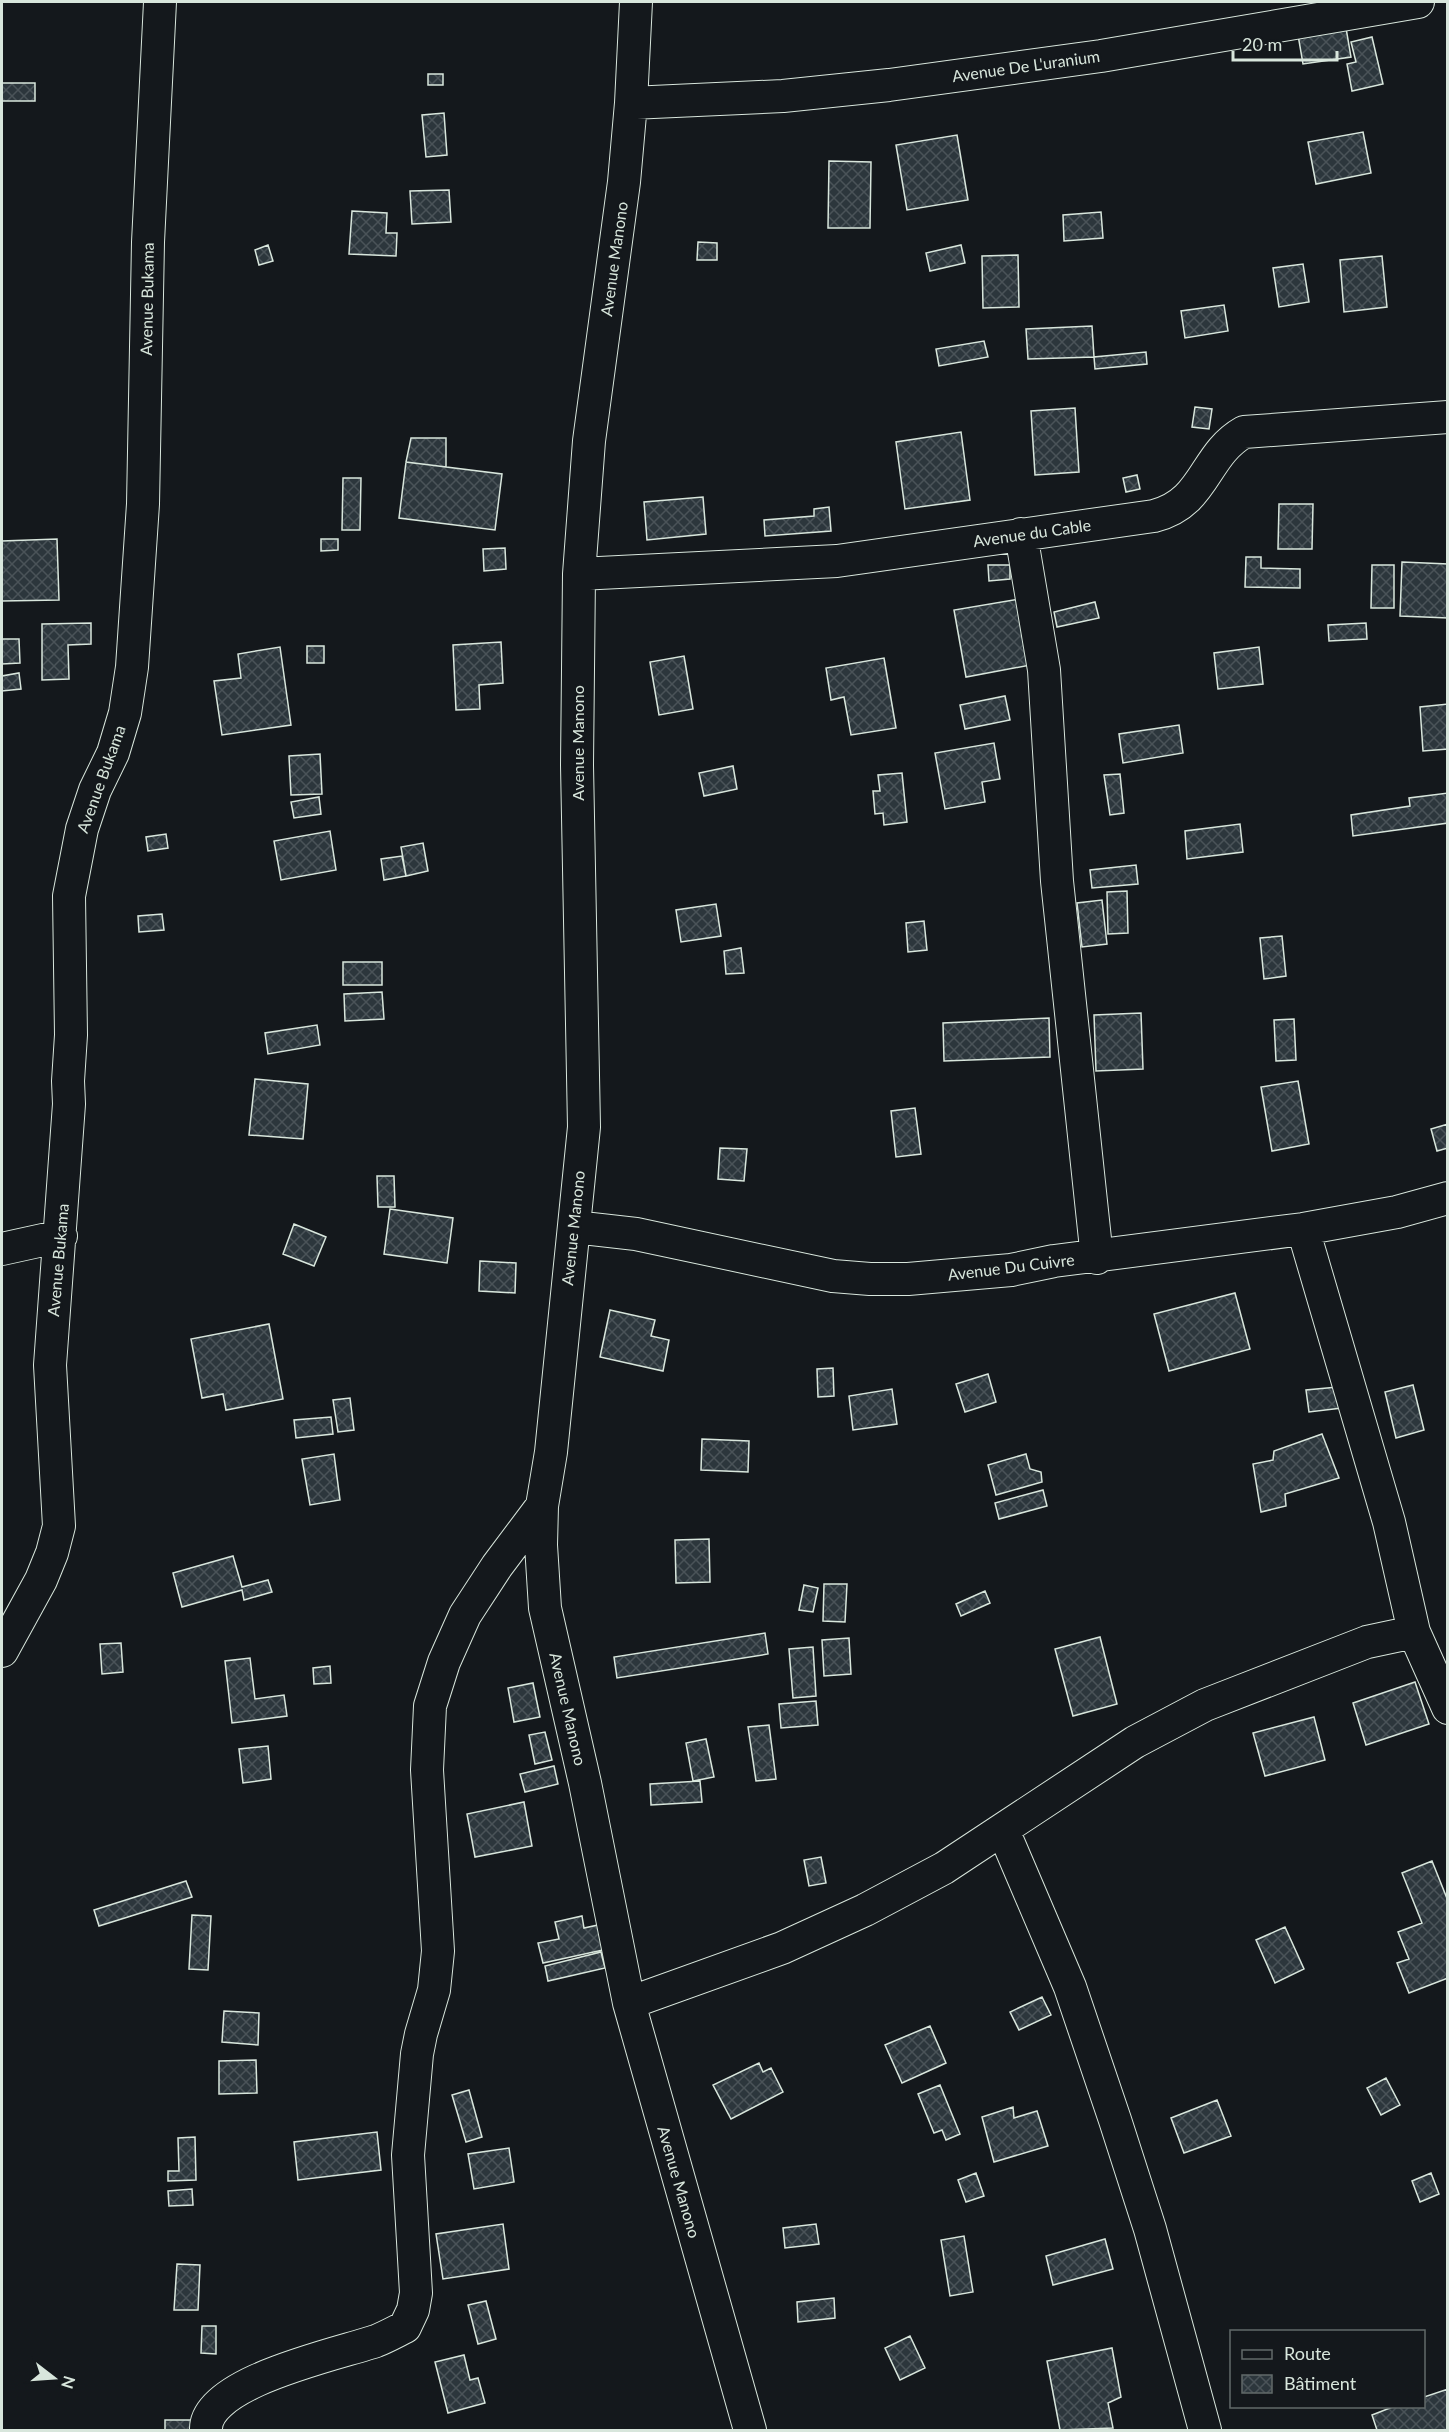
<svg xmlns="http://www.w3.org/2000/svg" width="1449" height="2432" font-family="Lato,sans-serif">
<defs>
<pattern id="building-cross-hatch" width="8" height="8" patternUnits="userSpaceOnUse" patternTransform="scale(1.5)"><rect width="8" height="8" fill="#2c363c"/><path d="M0 0l8 8M0 8l8-8" fill="none" stroke="#4a5358"/></pattern>
</defs>
<rect width="100%" height="100%" fill="#14181c"/>
<path fill="url(#building-cross-hatch)" stroke="#d8e6dc" stroke-width="1.5" d="M 1346,28 L 1351,57 L 1303,64 L 1298,35 Z
M 1372,37 L 1383,84 L 1352,91 L 1347,64 L 1356,62 L 1351,42 Z
M 428,74 L 443,74 L 443,85 L 428,85 Z
M 2,83 L 35,83 L 35,101 L 2,101 Z
M 444,113 L 447,155 L 426,157 L 422,115 Z
M 1363,132 L 1371,173 L 1316,184 L 1308,142 Z
M 957,135 L 968,200 L 907,210 L 896,145 Z
M 829,161 L 871,162 L 870,228 L 828,228 Z
M 449,190 L 451,222 L 412,224 L 410,191 Z
M 352,211 L 387,213 L 386,233 L 397,233 L 396,256 L 349,254 Z
M 1101,212 L 1103,238 L 1064,241 L 1063,215 Z
M 698,242 L 717,243 L 717,260 L 697,260 Z
M 268,245 L 273,261 L 259,265 L 255,250 Z
M 961,245 L 965,263 L 930,271 L 926,253 Z
M 1018,255 L 1019,307 L 983,308 L 982,256 Z
M 1382,256 L 1387,307 L 1344,312 L 1340,260 Z
M 1303,264 L 1309,302 L 1279,307 L 1273,268 Z
M 1224,305 L 1228,331 L 1185,338 L 1181,311 Z
M 1092,326 L 1094,357 L 1028,359 L 1026,329 Z
M 984,341 L 988,357 L 939,366 L 936,349 Z
M 1146,352 L 1147,364 L 1095,369 L 1094,357 Z
M 1195,407 L 1212,409 L 1209,429 L 1192,427 Z
M 1075,408 L 1079,472 L 1035,475 L 1031,411 Z
M 961,432 L 970,500 L 905,509 L 896,442 Z
M 411,438 L 446,438 L 446,467 L 406,462 Z
M 406,462 L 502,474 L 495,530 L 399,518 Z
M 1137,475 L 1140,489 L 1126,492 L 1123,478 Z
M 343,478 L 361,478 L 360,530 L 342,530 Z
M 703,497 L 706,534 L 647,540 L 644,502 Z
M 1279,504 L 1313,504 L 1312,549 L 1278,549 Z
M 829,507 L 831,531 L 765,536 L 764,520 L 814,516 L 814,509 Z
M 57,539 L 59,600 L 2,601 L 2,541 Z
M 321,539 L 338,539 L 338,550 L 321,551 Z
M 505,548 L 506,569 L 484,571 L 483,549 Z
M 1246,557 L 1261,557 L 1261,568 L 1300,569 L 1300,588 L 1245,587 Z
M 1402,562 L 1448,564 L 1448,618 L 1400,616 Z
M 988,565 L 1010,565 L 1010,579 L 989,581 Z
M 1372,565 L 1394,565 L 1394,608 L 1371,608 Z
M 1025,598 L 1036,664 L 966,677 L 954,610 Z
M 1095,602 L 1099,618 L 1057,627 L 1054,612 Z
M 91,623 L 91,644 L 68,645 L 69,679 L 42,680 L 42,624 Z
M 1366,623 L 1367,639 L 1329,641 L 1328,625 Z
M 2,639 L 19,639 L 20,663 L 2,664 Z
M 501,642 L 503,683 L 479,685 L 480,709 L 456,710 L 453,645 Z
M 307,646 L 324,646 L 324,663 L 307,663 Z
M 280,647 L 291,725 L 222,735 L 214,681 L 241,678 L 238,654 Z
M 1259,647 L 1263,684 L 1218,689 L 1214,653 Z
M 684,656 L 693,709 L 659,715 L 650,662 Z
M 884,658 L 896,728 L 851,735 L 844,697 L 831,700 L 826,668 Z
M 19,673 L 21,689 L 2,691 L 2,676 Z
M 1005,696 L 1010,720 L 965,729 L 960,705 Z
M 1448,704 L 1448,749 L 1423,751 L 1420,707 Z
M 1179,725 L 1183,753 L 1123,763 L 1119,734 Z
M 994,743 L 1000,779 L 982,782 L 985,802 L 945,809 L 935,753 Z
M 320,754 L 322,794 L 291,795 L 289,756 Z
M 733,766 L 737,789 L 704,796 L 699,773 Z
M 902,773 L 907,822 L 884,825 L 883,813 L 875,814 L 873,791 L 880,791 L 878,775 Z
M 1120,774 L 1124,813 L 1110,815 L 1104,775 Z
M 1448,793 L 1448,823 L 1353,836 L 1351,815 L 1410,806 L 1409,798 Z
M 319,797 L 321,814 L 294,818 L 291,802 Z
M 1240,824 L 1243,852 L 1187,859 L 1185,831 Z
M 330,831 L 336,870 L 281,880 L 274,841 Z
M 166,834 L 168,848 L 148,851 L 146,837 Z
M 423,843 L 428,871 L 406,876 L 401,847 Z
M 402,856 L 406,876 L 384,880 L 381,859 Z
M 1136,865 L 1138,884 L 1092,888 L 1090,870 Z
M 1127,891 L 1128,933 L 1108,934 L 1107,892 Z
M 1102,900 L 1107,944 L 1082,947 L 1077,903 Z
M 716,904 L 721,936 L 681,942 L 676,910 Z
M 162,914 L 164,930 L 139,932 L 138,916 Z
M 924,921 L 927,950 L 908,952 L 906,923 Z
M 1282,936 L 1286,976 L 1264,979 L 1260,938 Z
M 741,948 L 744,973 L 726,974 L 724,951 Z
M 343,962 L 382,962 L 382,985 L 343,985 Z
M 382,992 L 384,1019 L 345,1021 L 344,994 Z
M 1141,1013 L 1143,1069 L 1096,1071 L 1094,1015 Z
M 1049,1018 L 1050,1057 L 944,1061 L 943,1023 Z
M 1294,1019 L 1296,1060 L 1276,1061 L 1274,1020 Z
M 317,1025 L 320,1045 L 268,1054 L 265,1033 Z
M 255,1079 L 308,1084 L 303,1139 L 249,1135 Z
M 1298,1081 L 1309,1144 L 1272,1151 L 1261,1087 Z
M 915,1108 L 921,1154 L 896,1157 L 891,1111 Z
M 1448,1124 L 1448,1148 L 1437,1151 L 1431,1129 Z
M 720,1148 L 747,1149 L 744,1181 L 718,1179 Z
M 377,1176 L 394,1176 L 395,1207 L 378,1207 Z
M 390,1209 L 453,1218 L 447,1263 L 384,1254 Z
M 294,1224 L 326,1237 L 314,1266 L 283,1254 Z
M 480,1261 L 516,1263 L 515,1293 L 479,1291 Z
M 1235,1293 L 1250,1349 L 1169,1371 L 1154,1314 Z
M 610,1310 L 655,1320 L 651,1336 L 669,1340 L 663,1371 L 600,1357 Z
M 269,1324 L 283,1399 L 226,1410 L 223,1394 L 202,1398 L 191,1339 Z
M 833,1368 L 834,1396 L 818,1397 L 817,1369 Z
M 988,1374 L 996,1402 L 965,1412 L 956,1384 Z
M 1413,1385 L 1424,1430 L 1396,1438 L 1385,1392 Z
M 1348,1386 L 1350,1407 L 1309,1412 L 1306,1390 Z
M 892,1389 L 897,1424 L 853,1430 L 849,1396 Z
M 350,1398 L 354,1430 L 338,1432 L 333,1400 Z
M 331,1417 L 333,1434 L 296,1438 L 294,1420 Z
M 1322,1434 L 1339,1478 L 1285,1494 L 1286,1506 L 1261,1512 L 1253,1464 L 1273,1460 L 1274,1451 Z
M 702,1439 L 749,1441 L 748,1472 L 701,1470 Z
M 334,1454 L 340,1500 L 310,1505 L 302,1459 Z
M 1026,1454 L 1030,1469 L 1041,1472 L 1042,1482 L 996,1495 L 988,1465 Z
M 1043,1490 L 1047,1506 L 999,1519 L 995,1503 Z
M 709,1539 L 710,1582 L 676,1583 L 675,1540 Z
M 233,1556 L 242,1587 L 268,1580 L 272,1592 L 244,1600 L 242,1590 L 182,1607 L 173,1573 Z
M 824,1584 L 847,1584 L 845,1622 L 823,1621 Z
M 804,1585 L 818,1588 L 813,1612 L 799,1610 Z
M 985,1591 L 990,1603 L 961,1616 L 956,1604 Z
M 765,1633 L 768,1654 L 617,1678 L 614,1657 Z
M 1100,1637 L 1117,1704 L 1073,1716 L 1055,1649 Z
M 849,1638 L 851,1674 L 824,1676 L 822,1640 Z
M 121,1643 L 123,1672 L 102,1674 L 100,1644 Z
M 813,1647 L 816,1696 L 793,1698 L 789,1649 Z
M 250,1658 L 255,1699 L 284,1695 L 287,1716 L 232,1723 L 225,1661 Z
M 330,1666 L 331,1683 L 314,1684 L 313,1668 Z
M 1415,1682 L 1429,1724 L 1366,1745 L 1353,1703 Z
M 533,1683 L 540,1717 L 514,1722 L 508,1688 Z
M 816,1701 L 818,1725 L 781,1728 L 779,1704 Z
M 1314,1717 L 1325,1760 L 1265,1776 L 1253,1733 Z
M 769,1725 L 776,1779 L 756,1781 L 748,1727 Z
M 545,1732 L 552,1760 L 535,1764 L 529,1735 Z
M 706,1739 L 714,1777 L 693,1781 L 686,1743 Z
M 268,1746 L 271,1779 L 243,1783 L 239,1749 Z
M 554,1766 L 558,1784 L 525,1792 L 520,1774 Z
M 700,1781 L 702,1802 L 651,1805 L 650,1784 Z
M 524,1802 L 532,1846 L 475,1857 L 467,1814 Z
M 821,1857 L 826,1883 L 809,1886 L 804,1860 Z
M 1432,1861 L 1448,1901 L 1448,1978 L 1409,1993 L 1397,1963 L 1409,1959 L 1398,1932 L 1422,1923 L 1402,1873 Z
M 186,1881 L 192,1897 L 99,1926 L 94,1910 Z
M 192,1915 L 211,1916 L 208,1970 L 189,1969 Z
M 582,1916 L 584,1928 L 598,1925 L 603,1950 L 543,1963 L 538,1943 L 559,1939 L 555,1922 Z
M 1285,1927 L 1304,1969 L 1275,1983 L 1256,1940 Z
M 601,1952 L 605,1968 L 548,1981 L 545,1966 Z
M 1042,1997 L 1051,2015 L 1019,2030 L 1010,2012 Z
M 224,2011 L 259,2013 L 258,2045 L 222,2042 Z
M 930,2026 L 946,2063 L 902,2083 L 885,2045 Z
M 256,2060 L 257,2093 L 219,2094 L 219,2061 Z
M 759,2063 L 763,2072 L 771,2068 L 783,2092 L 731,2119 L 713,2085 Z
M 1386,2078 L 1400,2105 L 1381,2115 L 1367,2088 Z
M 940,2085 L 960,2134 L 946,2140 L 942,2130 L 934,2133 L 918,2094 Z
M 469,2090 L 482,2137 L 466,2142 L 452,2095 Z
M 1217,2100 L 1231,2136 L 1184,2153 L 1171,2118 Z
M 1013,2107 L 1014,2118 L 1037,2111 L 1048,2146 L 994,2162 L 982,2117 Z
M 377,2132 L 381,2170 L 298,2180 L 294,2142 Z
M 195,2137 L 196,2180 L 168,2181 L 168,2171 L 179,2171 L 178,2138 Z
M 509,2148 L 514,2182 L 474,2189 L 468,2154 Z
M 976,2173 L 984,2196 L 966,2202 L 958,2180 Z
M 1431,2173 L 1439,2194 L 1420,2202 L 1412,2181 Z
M 192,2189 L 193,2205 L 169,2206 L 168,2191 Z
M 503,2224 L 509,2269 L 443,2279 L 436,2234 Z
M 816,2224 L 819,2244 L 785,2248 L 783,2228 Z
M 964,2236 L 973,2292 L 950,2296 L 941,2240 Z
M 1105,2239 L 1113,2269 L 1053,2285 L 1046,2256 Z
M 177,2264 L 200,2265 L 198,2310 L 174,2310 Z
M 834,2298 L 835,2318 L 798,2322 L 797,2302 Z
M 486,2301 L 496,2339 L 478,2344 L 468,2305 Z
M 202,2326 L 216,2326 L 216,2354 L 201,2353 Z
M 910,2336 L 925,2368 L 900,2380 L 885,2348 Z
M 1112,2348 L 1121,2397 L 1108,2403 L 1113,2428 L 1060,2430 L 1047,2361 Z
M 464,2355 L 470,2380 L 478,2378 L 485,2403 L 448,2413 L 435,2362 Z
M 1448,2389 L 1448,2430 L 1377,2430 L 1372,2415 L 1395,2406 L 1424,2406 L 1424,2397 Z
M 165,2420 L 200,2420 L 200,2430 L 165,2430 Z"/>
<g fill="none" stroke-linecap="round" stroke-linejoin="round">
<defs>
<path id="minor" d="M 636,2 L 631,103 L 624,182 L 589,441 L 579,574 L 577,765 L 584,1127 L 551,1452 L 542,1506 L 541,1545 L 545,1608 L 585,1783 L 629,2003 L 750,2430
M 631,103 L 783,96 L 889,85 L 1101,56 L 1418,2
M 1021,534 L 1044,670 L 1057,881 L 1097,1258
M 579,574 L 837,561 L 1154,516 C 1206,503 1203,455 1244,432 L 1448,417
M 574,1227 L 636,1234 L 833,1276 L 870,1279 L 908,1279 L 1011,1270 L 1054,1261 L 1303,1229 L 1397,1212 L 1448,1198
M 1303,1229 L 1389,1522 L 1414,1632 L 1448,1708
M 2,1249 L 61,1236
M 2,1651 L 41,1580 L 52,1553 L 59,1526 L 50,1365 L 69,1104 L 68,1081 L 71,1035 L 69,896 L 82,829 L 95,790 L 113,753 L 125,713 L 132,667 L 143,504 L 148,242 L 160,2
M 1003,1830 L 1070,1987 L 1115,2120 L 1150,2229 L 1205,2430
M 629,2003 L 782,1948 L 865,1910 L 944,1868 L 1135,1742 L 1205,1705 L 1367,1642 L 1414,1632
M 206,2430 C 204,2382 338,2354 376,2341 C 386,2337 395,2332 405,2327 L 413,2310 L 416,2293 L 408,2155 L 417,2054 L 421,2034 L 434,1990 L 438,1951 L 427,1770 L 430,1706 L 444,1662 L 465,1615 L 497,1566 L 542,1506"/>
</defs>
<use href="#minor" stroke="#d8e6dc" stroke-width="34"/>
<use href="#minor" stroke="#14181c" stroke-width="32"/>
</g>
<g text-anchor="middle" stroke-width="4.5" stroke-linejoin="round" paint-order="stroke">
<g font-size="16" fill="#d8e6dc" stroke="#14181c">
<text transform="translate(1026 66) rotate(-8)" y="6">Avenue De L'uranium</text>
<text transform="translate(614 259) rotate(-82)" y="6">Avenue Manono</text>
<text transform="translate(147 299) rotate(-89)" y="6">Avenue Bukama</text>
<text transform="translate(1032 533) rotate(-8)" y="6">Avenue du Cable</text>
<text transform="translate(578 743) rotate(-90)" y="6">Avenue Manono</text>
<text transform="translate(101 779) rotate(-70)" y="6">Avenue Bukama</text>
<text transform="translate(573 1228) rotate(-84)" y="6">Avenue Manono</text>
<text transform="translate(58 1260) rotate(-85)" y="6">Avenue Bukama</text>
<text transform="translate(1011 1267) rotate(-7)" y="6">Avenue Du Cuivre</text>
<text transform="translate(568 1709) rotate(77)" y="6">Avenue Manono</text>
<text transform="translate(679 2182) rotate(74)" y="6">Avenue Manono</text>
</g>
</g>
<rect width="1449" height="2432" fill="none" stroke="#d8e6dc" stroke-width="6"/>
<rect x="1230" y="2330" width="195" height="78" fill="#14181c" stroke="#626a69" stroke-width="1.5"/>
<rect x="1242" y="2350" width="30" height="9" fill="#14181c" stroke="#626a69" stroke-width="1.5"/>
<text x="1284" y="2360" font-size="18" fill="#d8e6dc">Route</text>
<rect x="1242" y="2375" width="30" height="18" fill="url(#building-cross-hatch)" stroke="#626a69" stroke-width="1.5"/>
<text x="1284" y="2390" font-size="18" fill="#d8e6dc">Bâtiment</text>
<g transform="translate(54 2378) rotate(107)" stroke="#14181c" stroke-width="4.5" paint-order="stroke">
<path d="M0-4.5L10 22L0 15L-10 22Z" fill="#d8e6dc"/>
<text y="-9" font-size="16" font-weight="bold" text-anchor="middle" fill="#d8e6dc">N</text>
</g>
<path d="M1233 51v9h104v-9" fill="none" stroke="#d8e6dc" stroke-width="3"/>
<text x="1242" y="51" font-size="18" fill="#d8e6dc" stroke="#14181c" stroke-width="4.5" paint-order="stroke">20 m</text>
</svg>
